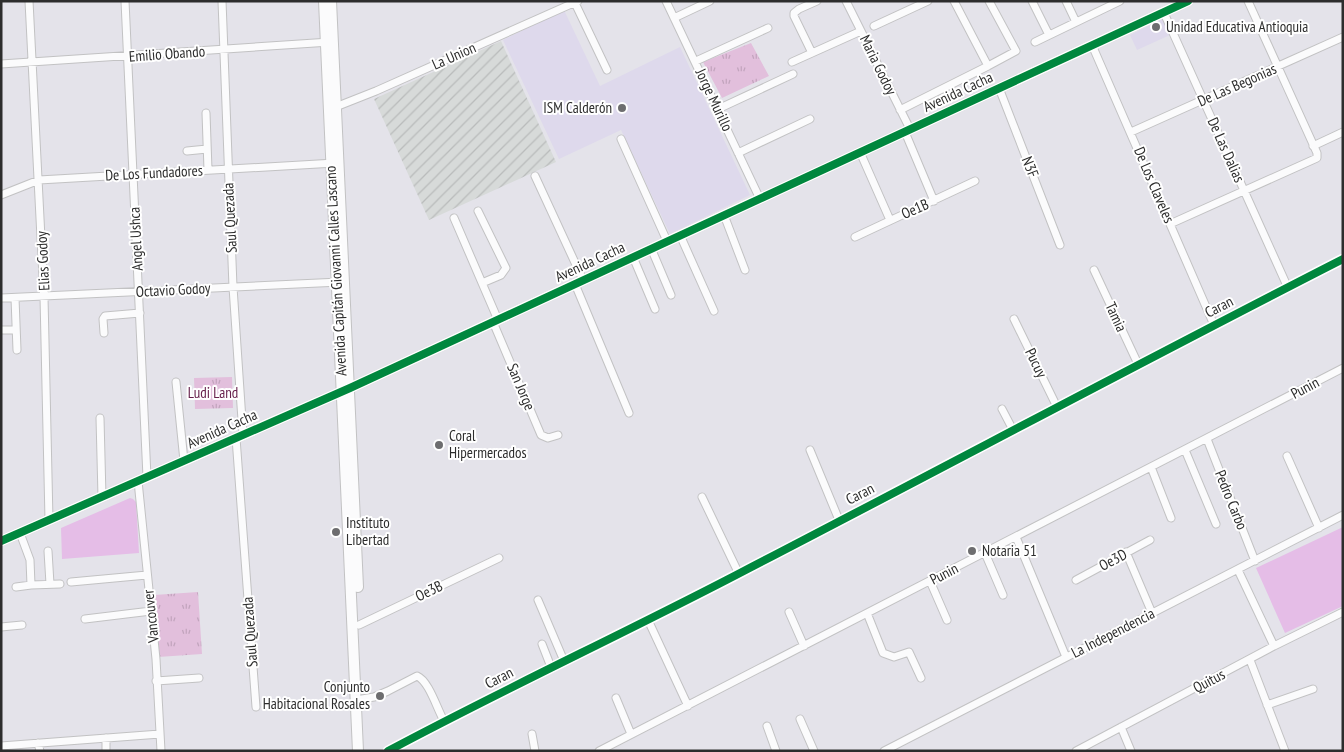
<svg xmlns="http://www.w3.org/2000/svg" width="1344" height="752" font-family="'PT Sans Narrow',sans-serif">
<defs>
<pattern id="industrial-furrows" width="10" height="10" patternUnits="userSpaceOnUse" patternTransform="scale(1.25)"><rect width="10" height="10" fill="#d7dad9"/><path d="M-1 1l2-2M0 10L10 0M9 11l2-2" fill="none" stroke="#b9bbbb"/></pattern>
<pattern id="park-tufts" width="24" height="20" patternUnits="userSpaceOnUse" patternTransform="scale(1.25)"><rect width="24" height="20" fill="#e2bfdc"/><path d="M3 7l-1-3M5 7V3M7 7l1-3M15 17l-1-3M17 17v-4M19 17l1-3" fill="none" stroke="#c2a4bd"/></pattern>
</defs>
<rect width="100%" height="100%" fill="#e4e3ea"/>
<path fill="url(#industrial-furrows)" d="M 501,41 L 556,162 L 429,220 L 374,99 Z"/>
<path fill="#ded9ec" d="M 564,10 L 600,86 L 680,47 L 750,195 L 670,234 L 621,130 L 559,159 L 503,40 Z
M 1162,19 L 1170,35 L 1137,50 L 1130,35 Z"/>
<path fill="url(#park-tufts)" d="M 751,43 L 769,76 L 722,98 L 703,62 Z
M 232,377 L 233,408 L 195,409 L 194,378 Z
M 198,592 L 202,654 L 158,657 L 154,595 Z"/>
<path fill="#e5bde7" d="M 130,498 L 133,499 L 136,502 L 139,553 L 62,559 L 61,528 Z
M 1343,527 L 1343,606 L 1285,633 L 1256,568 Z"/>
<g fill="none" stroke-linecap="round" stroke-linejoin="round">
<defs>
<path id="minor" d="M 29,1 L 44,297 L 49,520
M 125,1 L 147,477
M 222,1 L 233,287 L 243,435
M 666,1 L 760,199
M 846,1 L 910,129
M 1032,1 L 1049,35
M 1066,1 L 1076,22
M 575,3 L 607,70
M 1164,13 L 1288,288
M 674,18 L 710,1
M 874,26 L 928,1
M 1035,42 L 1120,1
M 1092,45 L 1214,325
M 812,53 L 794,16 L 794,13 L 799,9 L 817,1
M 696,61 L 768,28
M 792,62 L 861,31
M 1,64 L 330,42
M 988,66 L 1016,51 L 989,1
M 999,88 L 1060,245
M 333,108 L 376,91 L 578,1
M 718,109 L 793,74
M 900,110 L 988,66 L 954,1
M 206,113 L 208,170
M 905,132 L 934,201
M 1131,132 L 1343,37
M 621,139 L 667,241
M 1313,146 L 1343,132
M 187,151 L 207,149
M 860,152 L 890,220
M 738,153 L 810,119
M 535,176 L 583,280
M 1,195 L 39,180 L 335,163
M 478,211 L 506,268 L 501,275 L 482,283
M 724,215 L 745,270
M 454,218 L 498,320
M 1170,224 L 1317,158 L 1317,153 L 1248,1
M 680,235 L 714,311
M 855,237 L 975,181
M 651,248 L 671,295
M 633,257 L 655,309
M 1094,270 L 1138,364
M 575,284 L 629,413
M 1,298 L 340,282
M 15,298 L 17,350
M 1014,319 L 1057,407
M 493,322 L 541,435 L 548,438 L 558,435
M 1,330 L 16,330
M 104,333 L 103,319 L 105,316 L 140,313
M 176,382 L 184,461
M 1002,409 L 1013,430
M 100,418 L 102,497
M 236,438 L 256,707
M 1207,439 L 1255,561
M 810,450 L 839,520
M 1185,450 L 1216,524
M 1287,456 L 1319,528
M 1151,467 L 1171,518
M 138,481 L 156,659 L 161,751
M 702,497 L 739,574
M 20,533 L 30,560 L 31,585 L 60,584
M 1016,537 L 1066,657
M 48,551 L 50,584
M 1126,552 L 1152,613
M 985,553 L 1003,595
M 1238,570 L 1274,646
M 1076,580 L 1150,540
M 930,581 L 947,620
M 71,582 L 147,575
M 16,587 L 31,585
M 538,600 L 564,661
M 789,612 L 804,646
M 867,613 L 883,653 L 894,657 L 909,652 L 921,678
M 85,619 L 151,611
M 648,620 L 688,706
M 359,625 L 499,558
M 1,627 L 22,625
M 542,644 L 551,667
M 1250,660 L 1285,751
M 156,681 L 199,678
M 616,698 L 631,734
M 362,699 L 374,697 L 388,691 L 417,676 C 429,681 437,709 444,721
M 1267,705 L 1313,689
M 800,719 L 814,751
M 767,726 L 776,751
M 1121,727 L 1131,751
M 532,734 L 535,751
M 106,738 L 106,751
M 38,743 L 40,751
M 1,746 L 160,734
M 388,751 C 504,689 623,634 740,573 C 941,469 1141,362 1343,259
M 599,751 L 1343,368
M 884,751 L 1343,515
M 1076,751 L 1274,646 L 1343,612"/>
<path id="tertiary" d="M 1,541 L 350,388 L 1188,1"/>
<path id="secondary" d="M 324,1 L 358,751
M 331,1 L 358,587"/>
</defs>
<use href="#minor" stroke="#c2c2c3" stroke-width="9"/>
<use href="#tertiary" stroke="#c2c2c3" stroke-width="11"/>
<use href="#secondary" stroke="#c2c2c3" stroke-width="12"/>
<use href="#minor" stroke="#fbfbfc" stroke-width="7"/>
<use href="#tertiary" stroke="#fbfbfc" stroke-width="9"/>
<use href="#secondary" stroke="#fbfbfc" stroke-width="10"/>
<defs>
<path id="cycleway" d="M 1,541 L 350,388 L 1188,1
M 388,751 C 504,689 623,634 740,573 C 941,469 1141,362 1343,259"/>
</defs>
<use href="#cycleway" stroke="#fff" stroke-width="11"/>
<use href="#cycleway" stroke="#00873e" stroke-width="8"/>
</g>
<g fill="#6d6d6f" stroke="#fff" stroke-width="2">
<circle cx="1156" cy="27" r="5"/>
<circle cx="622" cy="108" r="5"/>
<circle cx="439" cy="445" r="5"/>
<circle cx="336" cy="532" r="5"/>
<circle cx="972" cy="551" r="5"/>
<circle cx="380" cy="696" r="5"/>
</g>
<g text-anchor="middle" stroke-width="4" stroke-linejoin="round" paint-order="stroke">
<g font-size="15" fill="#2d2d2d" stroke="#fff" text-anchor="start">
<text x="1166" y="32">Unidad Educativa Antioquia</text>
<text x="612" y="113" text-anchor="end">ISM Calderón</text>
<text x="449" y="441">Coral<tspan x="449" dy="17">Hipermercados</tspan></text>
<text x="346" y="528">Instituto<tspan x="346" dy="17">Libertad</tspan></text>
<text x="982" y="556">Notaria 51</text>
<text x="370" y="692" text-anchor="end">Conjunto<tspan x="370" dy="17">Habitacional Rosales</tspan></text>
</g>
<g font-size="15" fill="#2d2d2d" stroke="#fff">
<text transform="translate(167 54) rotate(-4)" y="5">Emilio Obando</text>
<text transform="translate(454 56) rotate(-24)" y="5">La Union</text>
<text transform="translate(878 65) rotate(64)" y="5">Maria Godoy</text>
<text transform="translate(1237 85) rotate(-24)" y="5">De Las Begonias</text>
<text transform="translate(958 92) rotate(-25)" y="5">Avenida Cacha</text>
<text transform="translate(714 100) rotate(65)" y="5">Jorge Murillo</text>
<text transform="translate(1226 150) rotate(66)" y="5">De Las Dalias</text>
<text transform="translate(1030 167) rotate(69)" y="5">N3F</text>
<text transform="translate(154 173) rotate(-3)" y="5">De Los Fundadores</text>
<text transform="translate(1154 185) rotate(67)" y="5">De Los Claveles</text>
<text transform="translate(915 209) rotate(-24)" y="5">Oe1B</text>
<text transform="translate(230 218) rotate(-93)" y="5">Saul Quezada</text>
<text transform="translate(136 239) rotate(-93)" y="5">Angel Ushca</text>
<text transform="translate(43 261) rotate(-93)" y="5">Elias Godoy</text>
<text transform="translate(590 262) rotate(-25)" y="5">Avenida Cacha</text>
<text transform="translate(336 271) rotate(-93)" y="5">Avenida Capitán Giovanni Calles Lascano</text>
<text transform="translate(173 290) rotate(-3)" y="5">Octavio Godoy</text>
<text transform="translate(1219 307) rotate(-27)" y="5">Caran</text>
<text transform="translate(1116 317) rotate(65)" y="5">Tamia</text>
<text transform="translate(1036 363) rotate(64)" y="5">Pucuy</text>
<text transform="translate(521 387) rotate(67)" y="5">San Jorge</text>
<text transform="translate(1305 388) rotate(-28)" y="5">Punin</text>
<text transform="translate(222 429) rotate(-24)" y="5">Avenida Cacha</text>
<text transform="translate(860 494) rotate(-27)" y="5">Caran</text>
<text transform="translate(1231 500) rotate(68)" y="5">Pedro Carbo</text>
<text transform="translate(1113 560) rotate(-28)" y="5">Oe3D</text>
<text transform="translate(944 574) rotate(-27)" y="5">Punin</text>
<text transform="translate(429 591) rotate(-26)" y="5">Oe3B</text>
<text transform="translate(151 616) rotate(-96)" y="5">Vancouver</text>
<text transform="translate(250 632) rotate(-94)" y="5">Saul Quezada</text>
<text transform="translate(1113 633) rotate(-27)" y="5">La Independencia</text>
<text transform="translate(499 678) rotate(-27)" y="5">Caran</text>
<text transform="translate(1209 681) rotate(-28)" y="5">Quitus</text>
</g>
<g font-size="15" fill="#67204c" stroke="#fff">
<text x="213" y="398">Ludi Land</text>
</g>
</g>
<rect width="1344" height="752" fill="none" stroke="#2d2d2d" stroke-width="5"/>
</svg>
